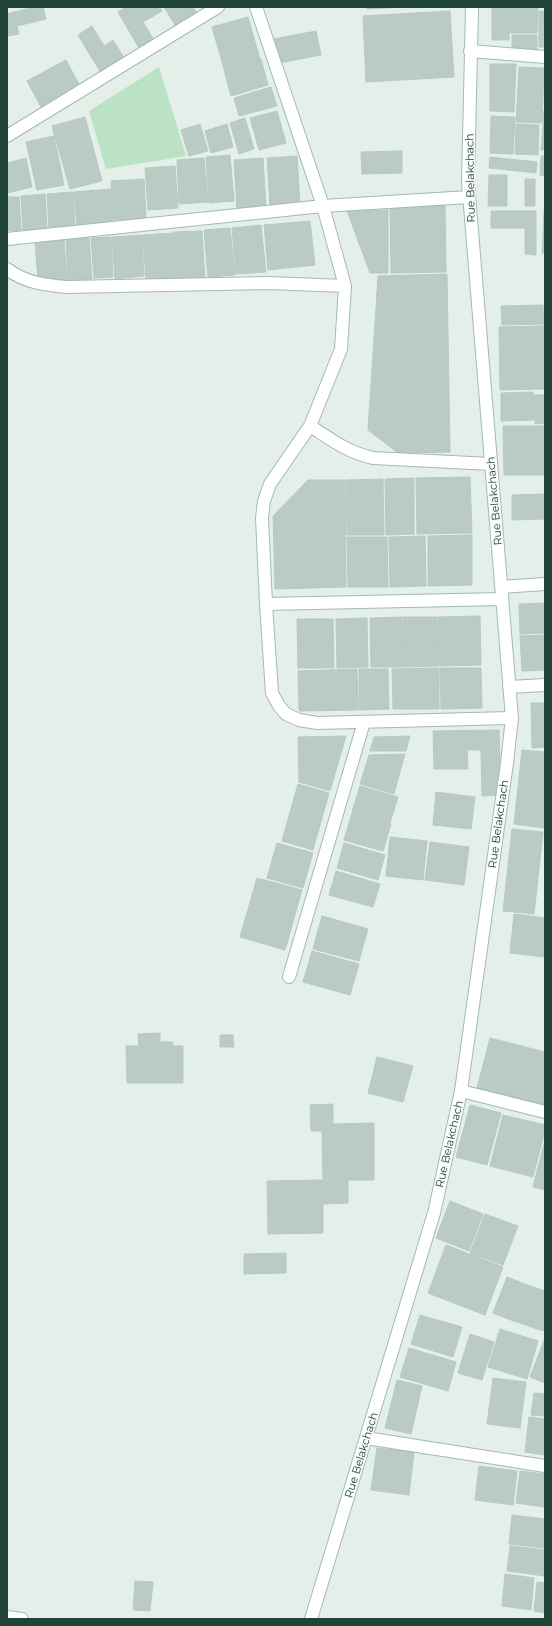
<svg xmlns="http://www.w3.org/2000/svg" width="552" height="1626" font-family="Montserrat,sans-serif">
<rect width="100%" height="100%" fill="#e4efea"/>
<path fill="#bbe2c4" d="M 159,67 L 186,156 L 106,169 L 89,111 Z"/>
<path fill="#b9cbc3" stroke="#b6cac1" d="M 34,7 L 43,7 L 46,19 L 17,26 L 19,34 L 7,36 L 7,14 Z
M 126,7 L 159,7 L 162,11 L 143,22 L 154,40 L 139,48 L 118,12 Z
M 164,7 L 193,7 L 196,12 L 175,25 Z
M 367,7 L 402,7 L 367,9 Z
M 492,7 L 538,7 L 537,33 L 509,33 L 509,40 L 492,40 Z
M 450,11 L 454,77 L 366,82 L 363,16 Z
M 539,11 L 545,11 L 545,47 L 539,47 Z
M 248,17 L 260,59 L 224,69 L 212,27 Z
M 92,26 L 104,46 L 113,40 L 125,59 L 101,73 L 78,35 Z
M 316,31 L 321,55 L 279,63 L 274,39 Z
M 512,35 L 537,35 L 537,51 L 512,51 Z
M 261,59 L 268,85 L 231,96 L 224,70 Z
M 66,60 L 80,86 L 41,107 L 27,81 Z
M 490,64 L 516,64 L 514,112 L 490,111 Z
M 519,67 L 544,68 L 542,123 L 516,122 Z
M 271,87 L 277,106 L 239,116 L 234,98 Z
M 544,110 L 545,110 L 545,150 L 541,150 Z
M 277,111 L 286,143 L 259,150 L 250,118 Z
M 491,116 L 515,117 L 513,154 L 490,153 Z
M 85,117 L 102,181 L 70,189 L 52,126 Z
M 245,118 L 254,149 L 239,154 L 230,123 Z
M 200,124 L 208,151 L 189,156 L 181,130 Z
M 227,124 L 233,147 L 211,153 L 205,131 Z
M 516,124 L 539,125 L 538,155 L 515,154 Z
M 54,136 L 64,185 L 37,190 L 26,142 Z
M 402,151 L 402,173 L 362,174 L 361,152 Z
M 230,155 L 234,201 L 209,203 L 206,157 Z
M 297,156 L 300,204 L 270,206 L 267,158 Z
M 541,156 L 545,156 L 545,176 L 540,175 Z
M 490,157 L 537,162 L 536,173 L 489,168 Z
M 26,158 L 32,187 L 7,193 L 7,163 Z
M 204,158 L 208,202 L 179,204 L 177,160 Z
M 263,158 L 266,208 L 237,210 L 234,160 Z
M 175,166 L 178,208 L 148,210 L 145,168 Z
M 489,175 L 507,175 L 507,206 L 488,206 Z
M 144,179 L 146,218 L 114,220 L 111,181 Z
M 525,179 L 535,179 L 535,206 L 525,206 Z
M 111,189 L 113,224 L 77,226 L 74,192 Z
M 73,192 L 75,226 L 49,228 L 47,194 Z
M 545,193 L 545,253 L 542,253 Z
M 45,194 L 47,228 L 23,230 L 21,196 Z
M 7,197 L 19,197 L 21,230 L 7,231 Z
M 445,202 L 446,272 L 391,273 L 390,203 Z
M 388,210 L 388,273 L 370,273 L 347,211 Z
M 491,211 L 536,211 L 536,255 L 525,254 L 525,228 L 491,228 Z
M 310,221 L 315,265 L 268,270 L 264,225 Z
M 261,225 L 266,272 L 236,274 L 232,228 Z
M 230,228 L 235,275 L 208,277 L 204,230 Z
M 202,231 L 205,278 L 177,279 L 174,232 Z
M 173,233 L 176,279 L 146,281 L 143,235 Z
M 142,235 L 144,276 L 115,279 L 112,237 Z
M 111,237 L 113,277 L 94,278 L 91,238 Z
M 89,238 L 92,279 L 68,280 L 66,240 Z
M 64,240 L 67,279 L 38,281 L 35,242 Z
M 447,274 L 450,452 L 398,453 L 368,430 L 378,276 Z
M 543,305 L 544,324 L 502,325 L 501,306 Z
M 545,326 L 545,389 L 500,390 L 499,327 Z
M 533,392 L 534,420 L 501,421 L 501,393 Z
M 534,395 L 545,395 L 545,423 L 535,424 Z
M 503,426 L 545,426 L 545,475 L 504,475 Z
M 470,477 L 472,533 L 417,534 L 416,478 Z
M 414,478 L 414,534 L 386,535 L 385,479 Z
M 383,479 L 384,535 L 347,535 L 346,480 Z
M 308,480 L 345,480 L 346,587 L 275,589 L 273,516 Z
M 545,494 L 545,519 L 512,520 L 512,495 Z
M 472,535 L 472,585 L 428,586 L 428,536 Z
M 425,536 L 426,586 L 390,587 L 389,537 Z
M 347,537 L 387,537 L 388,587 L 348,587 Z
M 545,603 L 545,633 L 520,634 L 519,604 Z
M 480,616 L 481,665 L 439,666 L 438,617 Z
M 402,617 L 403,667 L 371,667 L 370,618 Z
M 403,617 L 437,617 L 438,666 L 404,667 Z
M 367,618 L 368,667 L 337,668 L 336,619 Z
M 297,619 L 333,619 L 334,668 L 298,668 Z
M 545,635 L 545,670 L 522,671 L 520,636 Z
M 439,668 L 439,709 L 393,709 L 392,669 Z
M 440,668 L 481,668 L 482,708 L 441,709 Z
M 357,669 L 358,710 L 299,711 L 298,671 Z
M 359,669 L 388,669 L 389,709 L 359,710 Z
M 531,703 L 545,703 L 545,747 L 532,748 Z
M 499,730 L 501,795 L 482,796 L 481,750 L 467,750 L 468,769 L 434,769 L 433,731 Z
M 346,736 L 330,791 L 299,782 L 298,737 Z
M 410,736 L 406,751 L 370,751 L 374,737 Z
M 522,750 L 545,752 L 545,828 L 514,824 Z
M 405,754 L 394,794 L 360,784 L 369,755 Z
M 298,784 L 329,793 L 313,850 L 282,841 Z
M 360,786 L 398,797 L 390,823 L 352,812 Z
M 436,792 L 475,797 L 471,829 L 433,825 Z
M 352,813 L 391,824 L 383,851 L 344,840 Z
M 512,829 L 543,832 L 534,914 L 503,911 Z
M 390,837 L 427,841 L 423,880 L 386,876 Z
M 430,842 L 469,847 L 464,885 L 425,880 Z
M 277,843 L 313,853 L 303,888 L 267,878 Z
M 344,843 L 385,855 L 378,880 L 337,868 Z
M 336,871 L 380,884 L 373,907 L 329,895 Z
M 257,878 L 302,890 L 285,950 L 240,937 Z
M 514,914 L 545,918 L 545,957 L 510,953 Z
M 322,916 L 368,929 L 359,961 L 313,949 Z
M 312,951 L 359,964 L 350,995 L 303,982 Z
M 160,1033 L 160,1042 L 173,1042 L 173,1046 L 183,1046 L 183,1083 L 127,1083 L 126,1046 L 139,1046 L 138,1034 Z
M 220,1035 L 233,1035 L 234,1047 L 220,1047 Z
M 490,1038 L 545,1052 L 545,1105 L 477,1088 Z
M 377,1057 L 413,1066 L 403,1102 L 368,1093 Z
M 333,1104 L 333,1124 L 374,1123 L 374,1180 L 348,1180 L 348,1203 L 323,1204 L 323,1233 L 268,1234 L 267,1181 L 323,1180 L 322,1131 L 311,1131 L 310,1105 Z
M 470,1105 L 501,1113 L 487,1165 L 456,1157 Z
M 503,1115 L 545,1125 L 545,1130 L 533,1177 L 490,1166 Z
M 545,1140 L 545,1190 L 533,1187 Z
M 450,1201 L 483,1214 L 469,1251 L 436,1238 Z
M 485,1214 L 518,1226 L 503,1265 L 470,1253 Z
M 446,1245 L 503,1267 L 485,1315 L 428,1293 Z
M 286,1253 L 286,1273 L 244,1274 L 244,1254 Z
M 507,1277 L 530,1286 L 516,1322 L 493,1313 Z
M 531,1286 L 545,1291 L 545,1325 L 543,1331 L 517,1322 Z
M 420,1315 L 462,1327 L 453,1357 L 411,1344 Z
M 500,1329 L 538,1341 L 527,1379 L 488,1367 Z
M 470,1334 L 494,1342 L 482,1380 L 458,1373 Z
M 545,1338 L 545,1383 L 530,1377 Z
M 409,1348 L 456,1362 L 448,1391 L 400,1377 Z
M 493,1378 L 526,1382 L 520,1428 L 487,1424 Z
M 397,1380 L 422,1386 L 411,1434 L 385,1428 Z
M 534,1393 L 545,1394 L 545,1416 L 531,1415 Z
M 529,1417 L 545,1419 L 545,1455 L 525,1452 Z
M 377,1448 L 414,1452 L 409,1495 L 371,1490 Z
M 479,1466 L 517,1471 L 513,1505 L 475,1500 Z
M 520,1471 L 545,1474 L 545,1507 L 516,1503 Z
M 512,1515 L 545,1519 L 545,1548 L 509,1544 Z
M 510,1546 L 545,1550 L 545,1576 L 507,1571 Z
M 505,1574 L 534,1578 L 531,1610 L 502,1606 Z
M 135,1581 L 153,1582 L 150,1611 L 133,1610 Z
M 537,1582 L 545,1583 L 545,1613 L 534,1611 Z"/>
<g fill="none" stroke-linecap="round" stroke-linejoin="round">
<defs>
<path id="minor" d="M 256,7 L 323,206 L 345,286
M 470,51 L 545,57
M 7,136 L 218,7
M 7,239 L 323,206 L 469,197
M 7,269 C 26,283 45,285 67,287 L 268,283 L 345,286 L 341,349 L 310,426 L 270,484 L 264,501 L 262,518 L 266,604 L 272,693 L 279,706 L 286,714 L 299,720 L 317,723 L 512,718
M 310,426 C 332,440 347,452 373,458 L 491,464
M 501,587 L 545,584
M 266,604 L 502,599
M 509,687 L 545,685
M 289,977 L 364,722
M 461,1091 L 545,1112
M 366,1438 L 545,1466
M 7,1617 L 22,1619
M 311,1619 L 434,1213 L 461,1091 L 507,763 L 512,718 L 468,182 L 472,7"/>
</defs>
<use href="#minor" stroke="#a6b8b1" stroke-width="14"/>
<use href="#minor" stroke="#fff" stroke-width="12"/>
</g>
<g text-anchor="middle" stroke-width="3" stroke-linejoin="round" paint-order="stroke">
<g font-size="11" fill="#214439" stroke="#f6fbf8">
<text transform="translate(470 178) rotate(-91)" y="4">Rue Belakchach</text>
<text transform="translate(494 501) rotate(-95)" y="4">Rue Belakchach</text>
<text transform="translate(498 824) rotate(-82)" y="4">Rue Belakchach</text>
<text transform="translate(449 1144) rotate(-77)" y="4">Rue Belakchach</text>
<text transform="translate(361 1455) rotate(-73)" y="4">Rue Belakchach</text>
</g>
</g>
<rect width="552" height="1626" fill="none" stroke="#214439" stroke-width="16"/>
</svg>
